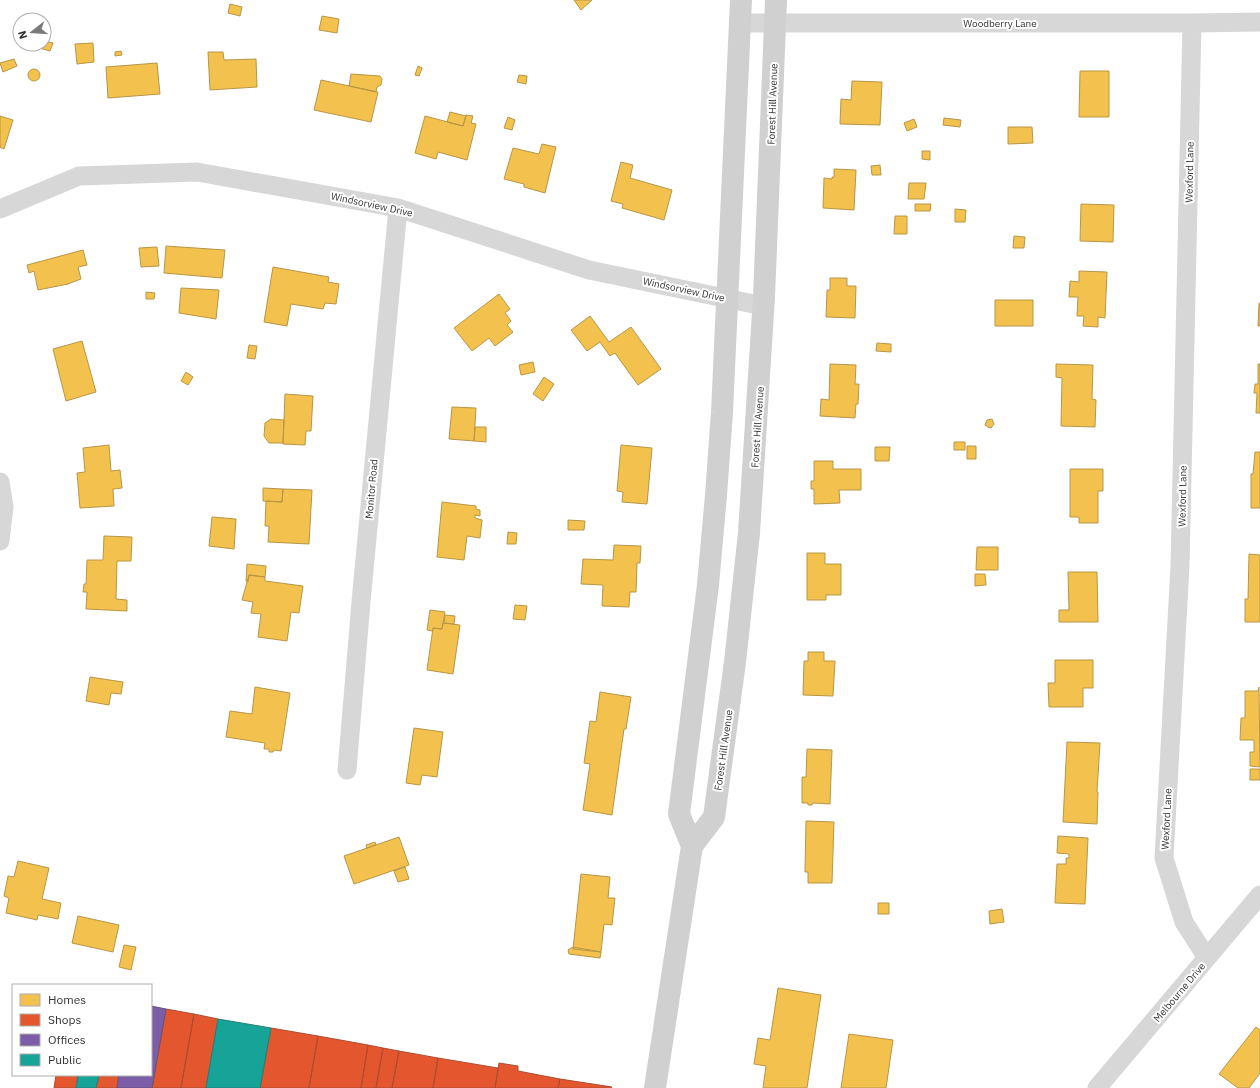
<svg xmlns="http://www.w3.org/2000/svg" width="1260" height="1088" font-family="'IBM Plex Sans',sans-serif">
<rect width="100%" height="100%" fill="#fff"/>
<path fill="#f2c14e" stroke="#b99646" d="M 574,0 L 592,0 L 581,10 Z
M 230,4 L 242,7 L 240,16 L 228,13 Z
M 322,16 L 339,19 L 337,33 L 319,30 Z
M 44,41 L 53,43 L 50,51 L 39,48 L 40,44 L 44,44 Z
M 93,43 L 94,62 L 77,64 L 75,44 Z
M 121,51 L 122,55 L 115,56 L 115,52 Z
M 208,52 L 223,52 L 224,60 L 256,59 L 257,87 L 210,90 Z
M 14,59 L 17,66 L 3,72 L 0,63 Z
M 157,63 L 160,94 L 108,98 L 106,67 Z
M 418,66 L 422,68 L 419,76 L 415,75 Z
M28 75a6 6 0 1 1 12 0a6 6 0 1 1-12 0Z
M 1080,71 L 1109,71 L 1109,117 L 1079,117 Z
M 351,74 L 380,76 L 382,79 L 381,85 L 377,87 L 376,92 L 349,86 Z
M 519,75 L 527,76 L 526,84 L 517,82 Z
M 321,80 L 378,92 L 371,122 L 314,110 Z
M 852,81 L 882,82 L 880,125 L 840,124 L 841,99 L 851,100 Z
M 450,112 L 466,116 L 463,126 L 447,122 Z
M 466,115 L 473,116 L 471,123 L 476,124 L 467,160 L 438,152 L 436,159 L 415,153 L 425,116 L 463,126 Z
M 0,116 L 13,120 L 4,149 L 0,147 Z
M 508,117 L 515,120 L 512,130 L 504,128 Z
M 944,118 L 961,120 L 960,127 L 943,125 Z
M 914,119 L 917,127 L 907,131 L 904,123 Z
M 1008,127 L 1032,127 L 1033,143 L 1008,144 Z
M 542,144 L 556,147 L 545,193 L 524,187 L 524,184 L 504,179 L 513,148 L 539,154 Z
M 922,151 L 930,151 L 930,160 L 922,159 Z
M 621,162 L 633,165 L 630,178 L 672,190 L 664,220 L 622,208 L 623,204 L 611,201 Z
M 880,165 L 881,175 L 872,175 L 871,166 Z
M 834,169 L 856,170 L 854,210 L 823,208 L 824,178 L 832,179 L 832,177 L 834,177 Z
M 909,183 L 926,183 L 924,199 L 908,199 Z
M 915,204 L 931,204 L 930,211 L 915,211 Z
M 1081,204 L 1114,205 L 1113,242 L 1080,241 Z
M 955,209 L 966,210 L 965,222 L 955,222 Z
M 895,216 L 907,216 L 907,234 L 894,234 Z
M 1014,236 L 1025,237 L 1024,248 L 1013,248 Z
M 166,246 L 225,250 L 222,278 L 164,273 Z
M 157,247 L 159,266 L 141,267 L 139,248 Z
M 83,250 L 87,265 L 78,267 L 81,279 L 68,284 L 38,290 L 34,271 L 29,273 L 27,265 Z
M 273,267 L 329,277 L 328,282 L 339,284 L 336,304 L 325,303 L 323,309 L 291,304 L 287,326 L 264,322 Z
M 1079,271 L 1107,272 L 1105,318 L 1098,317 L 1098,327 L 1083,326 L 1084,316 L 1077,316 L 1078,297 L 1069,297 L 1070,281 L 1079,282 Z
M 830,278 L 847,278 L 847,286 L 856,286 L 855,318 L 826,317 L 827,290 L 830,290 Z
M 181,288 L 219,290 L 216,319 L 179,313 Z
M 146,292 L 155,293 L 154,299 L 146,299 Z
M 499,294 L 510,309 L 505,313 L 511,321 L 507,325 L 513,332 L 495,346 L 489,338 L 472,351 L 454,328 Z
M 995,300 L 1033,300 L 1033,326 L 995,326 Z
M 1259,303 L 1260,303 L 1260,326 L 1258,326 Z
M 590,316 L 609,342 L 631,327 L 661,369 L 638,385 L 615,353 L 610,356 L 600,342 L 587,351 L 571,330 Z
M 82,341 L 96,392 L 66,401 L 53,349 Z
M 877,343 L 891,344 L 891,352 L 876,351 Z
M 249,345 L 257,346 L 255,359 L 247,358 Z
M 533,362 L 535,372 L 521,375 L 519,365 Z
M 830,364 L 856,365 L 855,384 L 859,384 L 858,404 L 856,404 L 855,418 L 820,416 L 821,399 L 829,400 Z
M 1056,364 L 1093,365 L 1092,399 L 1096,400 L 1095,427 L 1061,426 L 1062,378 L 1056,377 Z
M 1258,364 L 1260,364 L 1260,413 L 1256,413 L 1257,393 L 1254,393 L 1255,384 L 1258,384 Z
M 186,372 L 193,377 L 188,385 L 181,381 Z
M 544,377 L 554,384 L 543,401 L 533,394 Z
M 285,394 L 313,396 L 311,431 L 306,431 L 305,445 L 283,444 Z
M 452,407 L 476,408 L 474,441 L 449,439 Z
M 271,419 L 284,420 L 283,443 L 269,443 L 264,436 L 265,423 Z
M 992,419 L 994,424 L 991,428 L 988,427 L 985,425 L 987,420 Z
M 475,427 L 486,427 L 486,442 L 474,441 Z
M 954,442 L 965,442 L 965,450 L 954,450 Z
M 109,445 L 111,471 L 120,470 L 122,488 L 113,489 L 114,506 L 80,508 L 77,473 L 85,472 L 83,448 Z
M 621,445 L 652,448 L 647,504 L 622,502 L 623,492 L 617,491 Z
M 967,446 L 976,446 L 976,459 L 967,459 Z
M 875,447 L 890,447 L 889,461 L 875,461 Z
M 1255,452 L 1260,452 L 1260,508 L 1251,508 L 1251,474 L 1253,474 Z
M 814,461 L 833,461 L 833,469 L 861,469 L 861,490 L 839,490 L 840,503 L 814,504 L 814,489 L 811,489 L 811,481 L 814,481 Z
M 1070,469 L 1103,469 L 1103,491 L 1098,491 L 1098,523 L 1079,523 L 1079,517 L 1070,517 Z
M 263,488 L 283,489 L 282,502 L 263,501 Z
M 283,489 L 312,490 L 309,544 L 268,542 L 269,526 L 265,526 L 266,501 L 282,502 Z
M 442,502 L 476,506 L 476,509 L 480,510 L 480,516 L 475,515 L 475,518 L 482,520 L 480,538 L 467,536 L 464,560 L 437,557 Z
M 212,517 L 236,519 L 234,549 L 209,546 Z
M 568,520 L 585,521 L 584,530 L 568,530 Z
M 508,532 L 517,533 L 516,544 L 507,544 Z
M 104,536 L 132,537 L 131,561 L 117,561 L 116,599 L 127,600 L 127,611 L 86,609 L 87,592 L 83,592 L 84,584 L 86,584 L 87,560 L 103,560 Z
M 614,545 L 641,546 L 640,563 L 637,563 L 636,592 L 630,592 L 629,607 L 602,606 L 603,585 L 581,584 L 583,559 L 613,560 Z
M 977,547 L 998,547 L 998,570 L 976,570 Z
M 807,553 L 825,553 L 825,564 L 841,564 L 841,595 L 826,595 L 826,600 L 807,600 Z
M 1249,554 L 1260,555 L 1260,622 L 1245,622 L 1245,599 L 1248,599 Z
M 247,564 L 266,566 L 265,577 L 249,575 L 248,582 L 246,581 Z
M 1068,572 L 1097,572 L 1098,622 L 1059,622 L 1059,610 L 1069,610 Z
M 975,574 L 985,574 L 986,585 L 975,586 Z
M 249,575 L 265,577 L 265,581 L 303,586 L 299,613 L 291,612 L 287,641 L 258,637 L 261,614 L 251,613 L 253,602 L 242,600 Z
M 515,605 L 527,606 L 525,620 L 513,619 Z
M 430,610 L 445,612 L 442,629 L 433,628 L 432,631 L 427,630 Z
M 445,615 L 455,616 L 454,624 L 444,623 Z
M 443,623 L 460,625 L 453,674 L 427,670 L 433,628 L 442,629 Z
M 808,652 L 824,652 L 824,661 L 835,661 L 833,696 L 803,695 L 804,661 L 808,661 Z
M 1055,660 L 1093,660 L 1093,688 L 1083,688 L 1083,707 L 1049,707 L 1048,683 L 1055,683 Z
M 90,677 L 123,682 L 121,694 L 111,693 L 109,705 L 86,701 Z
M 255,687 L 290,693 L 281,751 L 274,750 L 273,752 L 269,752 L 269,749 L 264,749 L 265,743 L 226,737 L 230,711 L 252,714 Z
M 1259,687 L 1260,767 L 1250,766 L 1250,752 L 1254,752 L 1254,740 L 1240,740 L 1241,718 L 1245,718 L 1245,691 L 1258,691 Z
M 600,692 L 631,697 L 626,729 L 624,729 L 612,815 L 583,810 L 590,764 L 584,763 L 590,721 L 596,722 Z
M 414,728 L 443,732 L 437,777 L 422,775 L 420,785 L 406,783 Z
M 1067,742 L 1100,743 L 1097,792 L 1098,792 L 1097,824 L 1063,822 Z
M 807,749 L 832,750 L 830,804 L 813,803 L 812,805 L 808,805 L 808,803 L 802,803 L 802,777 L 806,777 Z
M 1250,769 L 1260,769 L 1260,780 L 1250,780 Z
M 806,821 L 834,822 L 832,883 L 808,883 L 808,872 L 805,872 Z
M 1058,836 L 1088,838 L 1085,904 L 1055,903 L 1057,864 L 1066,864 L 1066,858 L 1069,858 L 1069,854 L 1057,853 Z
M 399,837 L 409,865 L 354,884 L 344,856 Z
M 375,842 L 376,845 L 367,848 L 366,845 Z
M 18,861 L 49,868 L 42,899 L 61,903 L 58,919 L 38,915 L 37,920 L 6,913 L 9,898 L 4,896 L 8,876 L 14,877 Z
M 405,867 L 409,879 L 398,882 L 394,871 Z
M 581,874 L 610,877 L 608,898 L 615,898 L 612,925 L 604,924 L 601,952 L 573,949 Z
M 878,903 L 889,903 L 889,914 L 878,914 Z
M 1002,909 L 1004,922 L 990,924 L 989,911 Z
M 78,916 L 119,925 L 113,952 L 72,943 Z
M 124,945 L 136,947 L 131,970 L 119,967 Z
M 573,947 L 601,952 L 600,958 L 569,954 L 568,950 Z
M 778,988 L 821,995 L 807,1088 L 763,1088 L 766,1066 L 754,1064 L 758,1038 L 770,1040 Z
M 1256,1027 L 1260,1030 L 1260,1073 L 1249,1088 L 1238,1088 L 1219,1074 Z
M 849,1034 L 893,1040 L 886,1088 L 841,1088 Z"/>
<path fill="#e4572e" stroke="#af4c30" d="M 166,1009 L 194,1014 L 181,1088 L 152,1088 Z
M 194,1014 L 218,1019 L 206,1088 L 181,1088 Z
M 271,1028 L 318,1036 L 309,1088 L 260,1088 Z
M 318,1036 L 368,1045 L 361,1088 L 309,1088 Z
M 368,1045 L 383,1048 L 376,1088 L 361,1088 Z
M 383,1048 L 399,1051 L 392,1088 L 376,1088 Z
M 399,1051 L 438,1058 L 433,1088 L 392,1088 Z
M 438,1058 L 498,1068 L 495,1088 L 433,1088 Z
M 499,1063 L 518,1066 L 518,1071 L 560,1079 L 558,1088 L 495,1088 Z
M 56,1075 L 78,1075 L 76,1088 L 54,1088 Z
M 99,1075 L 119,1075 L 117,1088 L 96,1088 Z
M 560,1079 L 612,1087 L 611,1088 L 558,1088 Z"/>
<path fill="#7b5ea7" stroke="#655184" d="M 151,1006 L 166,1009 L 152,1088 L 117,1088 L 119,1075 L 151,1075 Z"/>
<path fill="#17a398" stroke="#1f817a" d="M 218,1019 L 271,1028 L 260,1088 L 206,1088 Z
M 78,1075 L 99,1075 L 96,1088 L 76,1088 Z"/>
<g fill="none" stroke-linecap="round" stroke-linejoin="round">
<path stroke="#d7d7d7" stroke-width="19" d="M 740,23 L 1192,23 L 1260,22
M 1192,23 L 1180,566 L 1164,858 L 1184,922 L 1207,958
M 0,209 L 79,176 L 197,172 L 398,208 L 589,270 L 763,306
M 0,482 L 4,507 L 0,541
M 347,770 L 361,602 L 398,208
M 1097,1088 L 1260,895"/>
<path stroke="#d0d0d0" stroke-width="22" d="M 692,846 L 679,814 L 708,585 L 716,495 L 722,412 L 741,0
M 655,1088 L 692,846 L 714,817 L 735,662 L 749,533 L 764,297 L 776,0"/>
</g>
<g text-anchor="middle" stroke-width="4" stroke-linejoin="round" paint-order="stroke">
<g font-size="10" fill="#333" stroke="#fff">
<text x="1000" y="27">Woodberry Lane</text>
<text transform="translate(772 104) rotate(-88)" y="4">Forest Hill Avenue</text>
<text transform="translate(1189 172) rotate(-89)" y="4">Wexford Lane</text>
<text transform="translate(372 204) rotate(12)" y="4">Windsorview Drive</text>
<text transform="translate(684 289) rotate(12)" y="4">Windsorview Drive</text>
<text transform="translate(757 427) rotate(-86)" y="4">Forest Hill Avenue</text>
<text transform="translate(371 489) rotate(-85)" y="4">Monitor Road</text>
<text transform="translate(1182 496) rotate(-89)" y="4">Wexford Lane</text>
<text transform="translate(723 750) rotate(-82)" y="4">Forest Hill Avenue</text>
<text transform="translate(1166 819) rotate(-87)" y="4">Wexford Lane</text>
<text transform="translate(1179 992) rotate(-50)" y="4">Melbourne Drive</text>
</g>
</g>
<rect x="12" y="984" width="140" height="92" fill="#ffffff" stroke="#adadad"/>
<rect x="20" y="994" width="20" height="12" fill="#f2c14e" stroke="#adadad"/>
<text x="48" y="1004" font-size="12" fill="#333333">Homes</text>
<rect x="20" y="1014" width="20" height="12" fill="#e4572e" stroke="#adadad"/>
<text x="48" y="1024" font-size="12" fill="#333333">Shops</text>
<rect x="20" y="1034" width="20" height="12" fill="#7b5ea7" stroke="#adadad"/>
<text x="48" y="1044" font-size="12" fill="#333333">Offices</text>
<rect x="20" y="1054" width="20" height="12" fill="#17a398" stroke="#adadad"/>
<text x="48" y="1064" font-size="12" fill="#333333">Public</text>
<g transform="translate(32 32) rotate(253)"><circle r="19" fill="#ffffff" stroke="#adadad"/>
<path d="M0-3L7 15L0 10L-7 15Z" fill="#7a7a7a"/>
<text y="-6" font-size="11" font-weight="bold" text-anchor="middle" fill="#333333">N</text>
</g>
</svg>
